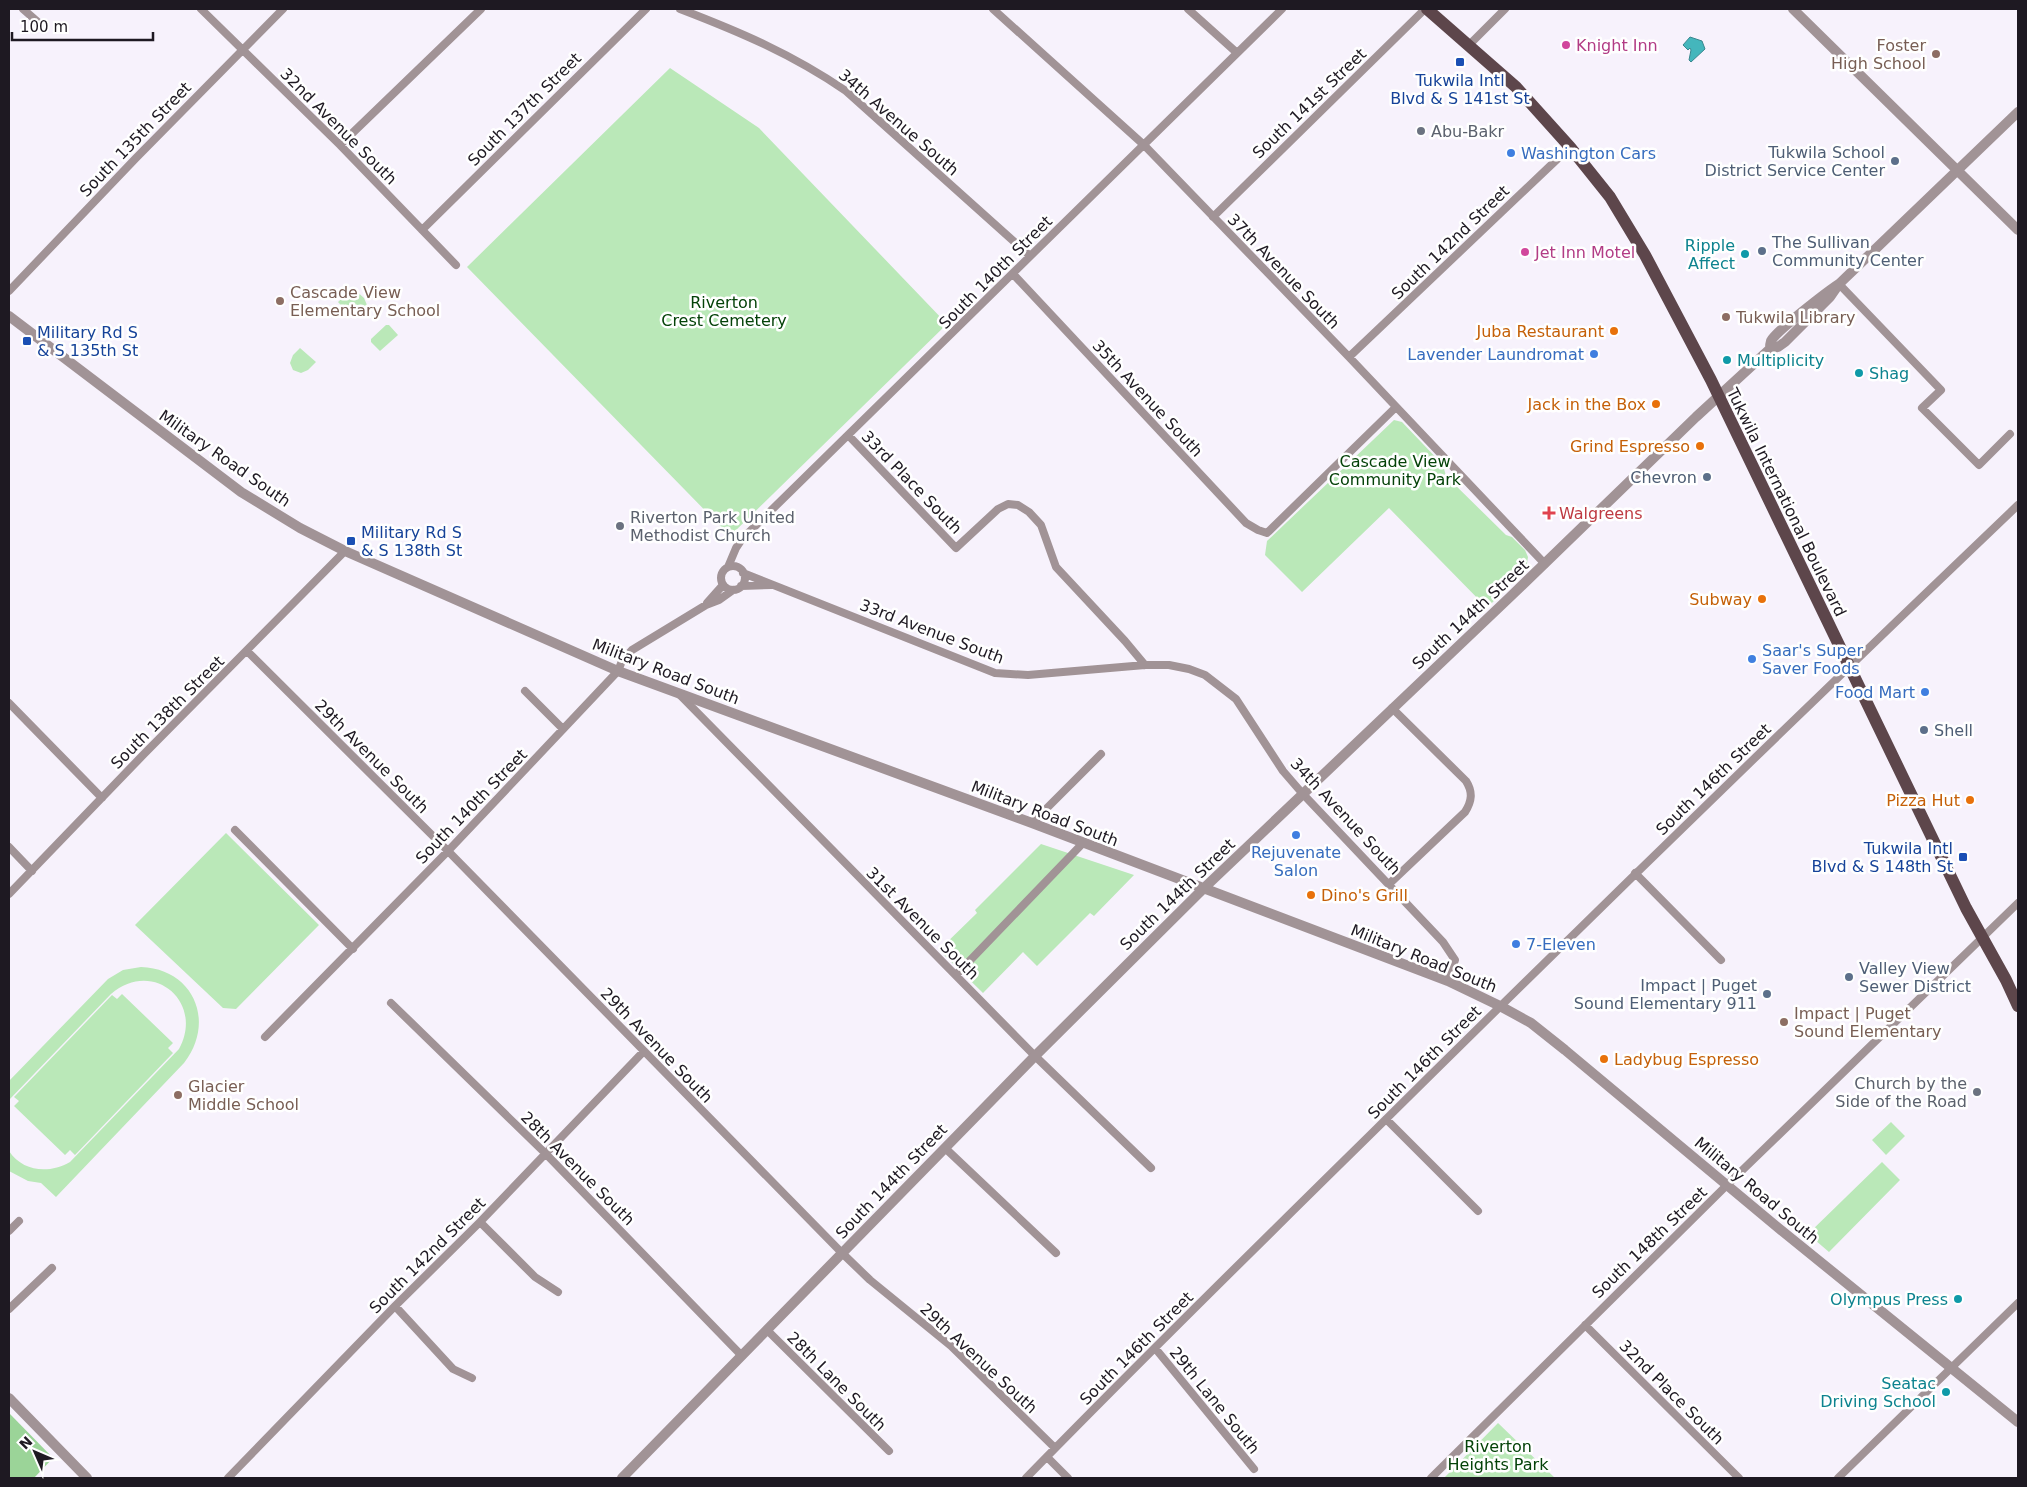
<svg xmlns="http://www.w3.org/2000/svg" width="2027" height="1487" font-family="'DejaVu Sans',sans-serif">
<rect width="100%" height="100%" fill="#f7f2fc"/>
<path fill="#bae8b8" d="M 670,68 L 759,128 L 947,324 L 730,536 L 467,267 Z
M 353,288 L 364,298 L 367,305 L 364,313 L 356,316 L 348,313 L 338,302 Z
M 386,325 L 389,325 L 398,335 L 380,351 L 371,342 L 371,339 Z
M 300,348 L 316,362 L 308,370 L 301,373 L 293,370 L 290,363 L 293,355 Z
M 1394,420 L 1402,422 L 1443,465 L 1446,476 L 1506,535 L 1512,537 L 1525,550 L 1528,557 L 1527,563 L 1525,569 L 1487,608 L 1389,508 L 1302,592 L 1265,555 L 1267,541 Z
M 226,833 L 319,925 L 236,1009 L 223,1008 L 135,925 Z
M 1041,844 L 1134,875 L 1094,916 L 1090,913 L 1037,966 L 1023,952 L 983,993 L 939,950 L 977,913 L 975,910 Z
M 141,967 C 194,969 216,1022 184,1063 L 56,1197 L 41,1183 L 28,1181 L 9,1171 L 9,1151 C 23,1172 49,1174 70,1162 L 179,1049 C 205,1001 152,958 111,994 L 9,1100 L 9,1081 L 108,979 L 123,970 Z
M 122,994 L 173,1043 L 168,1048 L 173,1053 L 75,1155 L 70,1150 L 65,1155 L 14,1106 L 19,1101 L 14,1097 L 112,995 L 117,999 Z
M 1891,1122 L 1905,1136 L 1886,1155 L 1872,1140 Z
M 1882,1162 L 1900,1180 L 1829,1252 L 1808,1234 Z
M 1498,1423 L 1555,1478 L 1444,1478 Z"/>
<path fill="#9bd498" d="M 9,1413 L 53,1458 L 34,1478 L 9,1478 Z"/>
<path fill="#44b6bc" stroke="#39878e" d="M 1690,37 L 1702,41 L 1705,49 L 1691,62 L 1689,60 L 1691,50 L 1690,48 L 1688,50 L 1683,45 Z"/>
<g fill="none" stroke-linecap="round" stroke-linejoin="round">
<path stroke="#a19396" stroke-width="8" d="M 23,9 L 39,23
M 201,9 L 340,145 L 456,265
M 680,9 C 740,32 792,54 846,91 L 1030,256
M 993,9 L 1144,145 L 1349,357 L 1545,564
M 1188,9 L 1236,52
M 1469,45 L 1505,9
M 340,145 L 481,9
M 1213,217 L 1425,9
M 422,230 L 646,9
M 1013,274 L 1246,523 L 1258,530 L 1267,533 L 1396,407
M 1839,284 L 1941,390 L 1922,408 L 1979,465 L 2010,434
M 9,291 L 136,158 L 283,9
M 1349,357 L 1570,147
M 849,436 L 956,548 L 998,509 L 1008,504 L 1018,505 L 1029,512 L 1041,525 L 1056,567 L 1125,641 L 1145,665
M721 578a12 12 0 1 1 24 0a12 12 0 1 1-24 0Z
M 728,567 L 736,548 L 742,539 L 1282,9
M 743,573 L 995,673 L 1028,675 L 1145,665 L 1169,665 L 1189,669 L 1205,675 L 1236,699 L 1283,771 L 1302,793 L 1443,942 L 1455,960 L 1448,981
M 741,586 L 771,585
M 707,603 L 723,585
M 247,651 L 448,851 L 842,1253 L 870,1280 L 951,1346 L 1055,1448
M 525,691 L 563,729
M 680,695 L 1035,1056 L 1151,1168
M 9,703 L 102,798
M 1032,823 L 1101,754
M 235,830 L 353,949
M 9,847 L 32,871
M 1635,873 L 1721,960
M 1389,884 L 1465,812 C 1472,801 1473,792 1466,781 L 1392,708
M 9,894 L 144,754 L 345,551
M 956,975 L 1083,843
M 391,1003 L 545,1153 L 742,1356
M 265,1037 L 448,851 L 618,671 L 622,661 L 632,650 L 706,605 L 719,600 L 733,590
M 1386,1119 L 1478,1211
M 945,1148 L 1056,1253
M 480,1222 L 535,1277 L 558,1292
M 9,1231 L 19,1221
M 395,1306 L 453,1369 L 472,1378
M 9,1309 L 52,1268
M 1585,1325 L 1739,1478
M 767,1330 L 889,1451
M 1155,1348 L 1254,1469
M 1047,1457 L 1068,1478
M 228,1478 L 395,1306 L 480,1222 L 644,1051
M 1026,1478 C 1140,1361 1256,1247 1372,1133 C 1586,921 1801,712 2018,505
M 1431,1478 L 1727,1185 L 2018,903
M 1838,1478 L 2018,1303"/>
<path stroke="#a19396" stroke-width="10" d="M 1793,9 L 2018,230
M 9,316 L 241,492 L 300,528 L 345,551 L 618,671 L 1032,823 L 1448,981 L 1500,1006 L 1531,1023 L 1565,1050 L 1776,1226 L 2018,1422
M 1770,349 C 1770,346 1770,344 1771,341 C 1776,331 1827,292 1839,284 L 2018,112
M 9,1398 L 87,1478
M 622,1478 L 1035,1056 L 1203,889 L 1510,597 L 1696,417 L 1770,349 L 1778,347 L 1785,342 L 1830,297 L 1839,284"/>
<path stroke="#5d464b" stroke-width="12" d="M 1427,9 L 1516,87 L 1570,147 L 1610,197 L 1645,255 L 1711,380 L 1966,908 L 2006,980 L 2018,1006"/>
</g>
<g fill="#d1479c" stroke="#fff" stroke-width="2">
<circle cx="1566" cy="45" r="5"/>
<circle cx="1525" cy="252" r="5"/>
</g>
<g fill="#8d6e63" stroke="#fff" stroke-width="2">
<circle cx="1936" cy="54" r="5"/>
<circle cx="280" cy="301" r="5"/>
<circle cx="1726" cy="317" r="5"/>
<circle cx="1784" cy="1022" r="5"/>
<circle cx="178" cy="1095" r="5"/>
</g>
<g fill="#1a4fb4" stroke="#fff" stroke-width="2">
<rect x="1455" y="57" width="10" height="10" rx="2.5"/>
<rect x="22" y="336" width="10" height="10" rx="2.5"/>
<rect x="346" y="536" width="10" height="10" rx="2.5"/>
<rect x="1958" y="852" width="10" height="10" rx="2.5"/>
</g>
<g fill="#6b7280" stroke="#fff" stroke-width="2">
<circle cx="1421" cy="131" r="5"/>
<circle cx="620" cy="526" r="5"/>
<circle cx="1977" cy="1092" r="5"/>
</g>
<g fill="#3f7fe0" stroke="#fff" stroke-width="2">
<circle cx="1511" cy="153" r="5"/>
<circle cx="1594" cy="354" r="5"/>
<circle cx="1752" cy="659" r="5"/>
<circle cx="1925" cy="692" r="5"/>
<circle cx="1296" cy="835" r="5"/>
<circle cx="1516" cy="944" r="5"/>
</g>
<g fill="#5c6f8a" stroke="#fff" stroke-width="2">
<circle cx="1895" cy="161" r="5"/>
<circle cx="1762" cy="251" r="5"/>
<circle cx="1707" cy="477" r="5"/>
<circle cx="1924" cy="730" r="5"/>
<circle cx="1849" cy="977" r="5"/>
<circle cx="1767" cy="994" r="5"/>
</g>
<g fill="#0f9aa8" stroke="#fff" stroke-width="2">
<circle cx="1745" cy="254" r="5"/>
<circle cx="1727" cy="360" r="5"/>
<circle cx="1859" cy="373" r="5"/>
<circle cx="1958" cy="1299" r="5"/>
<circle cx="1946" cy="1392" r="5"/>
</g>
<g fill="#e8710a" stroke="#fff" stroke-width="2">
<circle cx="1614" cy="331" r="5"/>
<circle cx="1656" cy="404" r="5"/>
<circle cx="1700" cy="446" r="5"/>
<circle cx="1762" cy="599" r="5"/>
<circle cx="1970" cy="800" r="5"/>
<circle cx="1311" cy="895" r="5"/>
<circle cx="1604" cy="1059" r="5"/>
</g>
<path fill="#e0444e" stroke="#fff" stroke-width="2" d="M1546.5 505.5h5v5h5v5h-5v5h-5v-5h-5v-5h5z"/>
<g text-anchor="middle" stroke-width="5" stroke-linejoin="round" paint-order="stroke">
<g font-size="16" fill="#b23c85" stroke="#fff" text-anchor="start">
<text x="1576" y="51">Knight Inn</text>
<text x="1535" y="258">Jet Inn Motel</text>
</g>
<g font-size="16" fill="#785e54" stroke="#fff" text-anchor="start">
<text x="1926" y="51" text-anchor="end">Foster<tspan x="1926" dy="18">High School</tspan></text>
<text x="290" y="298">Cascade View<tspan x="290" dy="18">Elementary School</tspan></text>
<text x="1736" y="323">Tukwila Library</text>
<text x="1794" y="1019">Impact | Puget<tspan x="1794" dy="18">Sound Elementary</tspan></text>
<text x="188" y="1092">Glacier<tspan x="188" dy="18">Middle School</tspan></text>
</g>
<g font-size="16" fill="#164399" stroke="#fff" text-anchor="start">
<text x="1460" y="86" text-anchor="middle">Tukwila Intl<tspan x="1460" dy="18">Blvd &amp; S 141st St</tspan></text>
<text x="37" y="338">Military Rd S<tspan x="37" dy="18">&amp; S 135th St</tspan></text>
<text x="361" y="538">Military Rd S<tspan x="361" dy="18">&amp; S 138th St</tspan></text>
<text x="1953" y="854" text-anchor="end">Tukwila Intl<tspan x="1953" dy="18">Blvd &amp; S 148th St</tspan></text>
</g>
<g font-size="16" fill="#1e1922" stroke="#fff">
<text transform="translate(1309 103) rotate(-44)" y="6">South 141st Street</text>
<text transform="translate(524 109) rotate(-45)" y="6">South 137th Street</text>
<text transform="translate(899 122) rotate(41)" y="6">34th Avenue South</text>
<text transform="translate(339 126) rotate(45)" y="6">32nd Avenue South</text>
<text transform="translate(135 139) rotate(-46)" y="6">South 135th Street</text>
<text transform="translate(1450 242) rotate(-44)" y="6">South 142nd Street</text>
<text transform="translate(1284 271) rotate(46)" y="6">37th Avenue South</text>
<text transform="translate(995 272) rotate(-45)" y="6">South 140th Street</text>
<text transform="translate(1148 398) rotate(47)" y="6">35th Avenue South</text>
<text transform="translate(225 458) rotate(35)" y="6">Military Road South</text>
<text transform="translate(912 482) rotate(46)" y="6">33rd Place South</text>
<text transform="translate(1787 502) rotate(64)" y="6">Tukwila International Boulevard</text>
<text transform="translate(1470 614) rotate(-43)" y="6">South 144th Street</text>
<text transform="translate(932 631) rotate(21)" y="6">33rd Avenue South</text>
<text transform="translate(666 671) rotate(21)" y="6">Military Road South</text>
<text transform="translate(167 712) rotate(-45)" y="6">South 138th Street</text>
<text transform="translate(372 756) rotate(45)" y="6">29th Avenue South</text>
<text transform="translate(1713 779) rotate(-44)" y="6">South 146th Street</text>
<text transform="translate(471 806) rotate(-46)" y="6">South 140th Street</text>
<text transform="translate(1045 813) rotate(21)" y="6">Military Road South</text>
<text transform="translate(1346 816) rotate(47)" y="6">34th Avenue South</text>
<text transform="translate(1177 894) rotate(-44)" y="6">South 144th Street</text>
<text transform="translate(923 923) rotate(45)" y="6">31st Avenue South</text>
<text transform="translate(1424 958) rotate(22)" y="6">Military Road South</text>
<text transform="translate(657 1045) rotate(46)" y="6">29th Avenue South</text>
<text transform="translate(1424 1062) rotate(-45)" y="6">South 146th Street</text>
<text transform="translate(578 1168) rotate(45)" y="6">28th Avenue South</text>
<text transform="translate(891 1181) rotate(-46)" y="6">South 144th Street</text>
<text transform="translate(1757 1190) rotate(40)" y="6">Military Road South</text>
<text transform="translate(1649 1242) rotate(-44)" y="6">South 148th Street</text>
<text transform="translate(427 1255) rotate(-45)" y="6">South 142nd Street</text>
<text transform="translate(1136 1348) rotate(-45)" y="6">South 146th Street</text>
<text transform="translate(979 1358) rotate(43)" y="6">29th Avenue South</text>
<text transform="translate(837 1381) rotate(45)" y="6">28th Lane South</text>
<text transform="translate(1672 1392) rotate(45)" y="6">32nd Place South</text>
<text transform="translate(1215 1400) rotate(51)" y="6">29th Lane South</text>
</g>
<g font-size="16" fill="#5b616d" stroke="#fff" text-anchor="start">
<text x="1431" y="137">Abu-Bakr</text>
<text x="630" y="523">Riverton Park United<tspan x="630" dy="18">Methodist Church</tspan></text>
<text x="1967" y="1089" text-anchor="end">Church by the<tspan x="1967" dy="18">Side of the Road</tspan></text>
</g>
<g font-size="16" fill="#4e5e75" stroke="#fff" text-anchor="end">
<text x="1885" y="158">Tukwila School<tspan x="1885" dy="18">District Service Center</tspan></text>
<text x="1772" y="248" text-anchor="start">The Sullivan<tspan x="1772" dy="18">Community Center</tspan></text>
<text x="1697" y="483">Chevron</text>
<text x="1934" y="736" text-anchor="start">Shell</text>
<text x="1859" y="974" text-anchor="start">Valley View<tspan x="1859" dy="18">Sewer District</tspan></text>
<text x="1757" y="991">Impact | Puget<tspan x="1757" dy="18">Sound Elementary 911</tspan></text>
</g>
<g font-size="16" fill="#366cbe" stroke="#fff" text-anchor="start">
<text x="1521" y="159">Washington Cars</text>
<text x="1584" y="360" text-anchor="end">Lavender Laundromat</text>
<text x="1762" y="656">Saar's Super<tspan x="1762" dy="18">Saver Foods</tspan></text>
<text x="1915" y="698" text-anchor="end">Food Mart</text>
<text x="1296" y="858" text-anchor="middle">Rejuvenate<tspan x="1296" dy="18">Salon</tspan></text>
<text x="1526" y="950">7-Eleven</text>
</g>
<g font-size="16" fill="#0d838f" stroke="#fff" text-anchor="end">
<text x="1735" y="251">Ripple<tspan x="1735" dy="18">Affect</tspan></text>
<text x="1737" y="366" text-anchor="start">Multiplicity</text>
<text x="1869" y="379" text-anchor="start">Shag</text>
<text x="1948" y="1305">Olympus Press</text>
<text x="1936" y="1389">Seatac<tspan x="1936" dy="18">Driving School</tspan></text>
</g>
<g font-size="16" fill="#044208" stroke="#fff">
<text x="724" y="308">Riverton<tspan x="724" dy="18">Crest Cemetery</tspan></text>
<text x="1395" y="467">Cascade View<tspan x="1395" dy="18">Community Park</tspan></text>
<text x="1498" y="1452">Riverton<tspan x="1498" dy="18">Heights Park</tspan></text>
</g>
<g font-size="16" fill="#c56008" stroke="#fff" text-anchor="end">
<text x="1604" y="337">Juba Restaurant</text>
<text x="1646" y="410">Jack in the Box</text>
<text x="1690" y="452">Grind Espresso</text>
<text x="1752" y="605">Subway</text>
<text x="1960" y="806">Pizza Hut</text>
<text x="1321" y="901" text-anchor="start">Dino's Grill</text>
<text x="1614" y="1065" text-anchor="start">Ladybug Espresso</text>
</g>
<g font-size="16" fill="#be3a42" stroke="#fff" text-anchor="start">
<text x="1559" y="519">Walgreens</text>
</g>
</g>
<rect width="2027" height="1487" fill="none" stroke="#1e1922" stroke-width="20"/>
<g transform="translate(35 1452) rotate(315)" stroke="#ffffff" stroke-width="4" paint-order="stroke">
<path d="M0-4L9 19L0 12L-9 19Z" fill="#1e1922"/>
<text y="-8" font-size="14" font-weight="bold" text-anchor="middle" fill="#1e1922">N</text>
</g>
<path d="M12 32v8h141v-8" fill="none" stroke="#1e1922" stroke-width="2.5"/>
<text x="20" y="32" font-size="15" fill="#1e1922" stroke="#ffffff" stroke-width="4" paint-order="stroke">100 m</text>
</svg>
